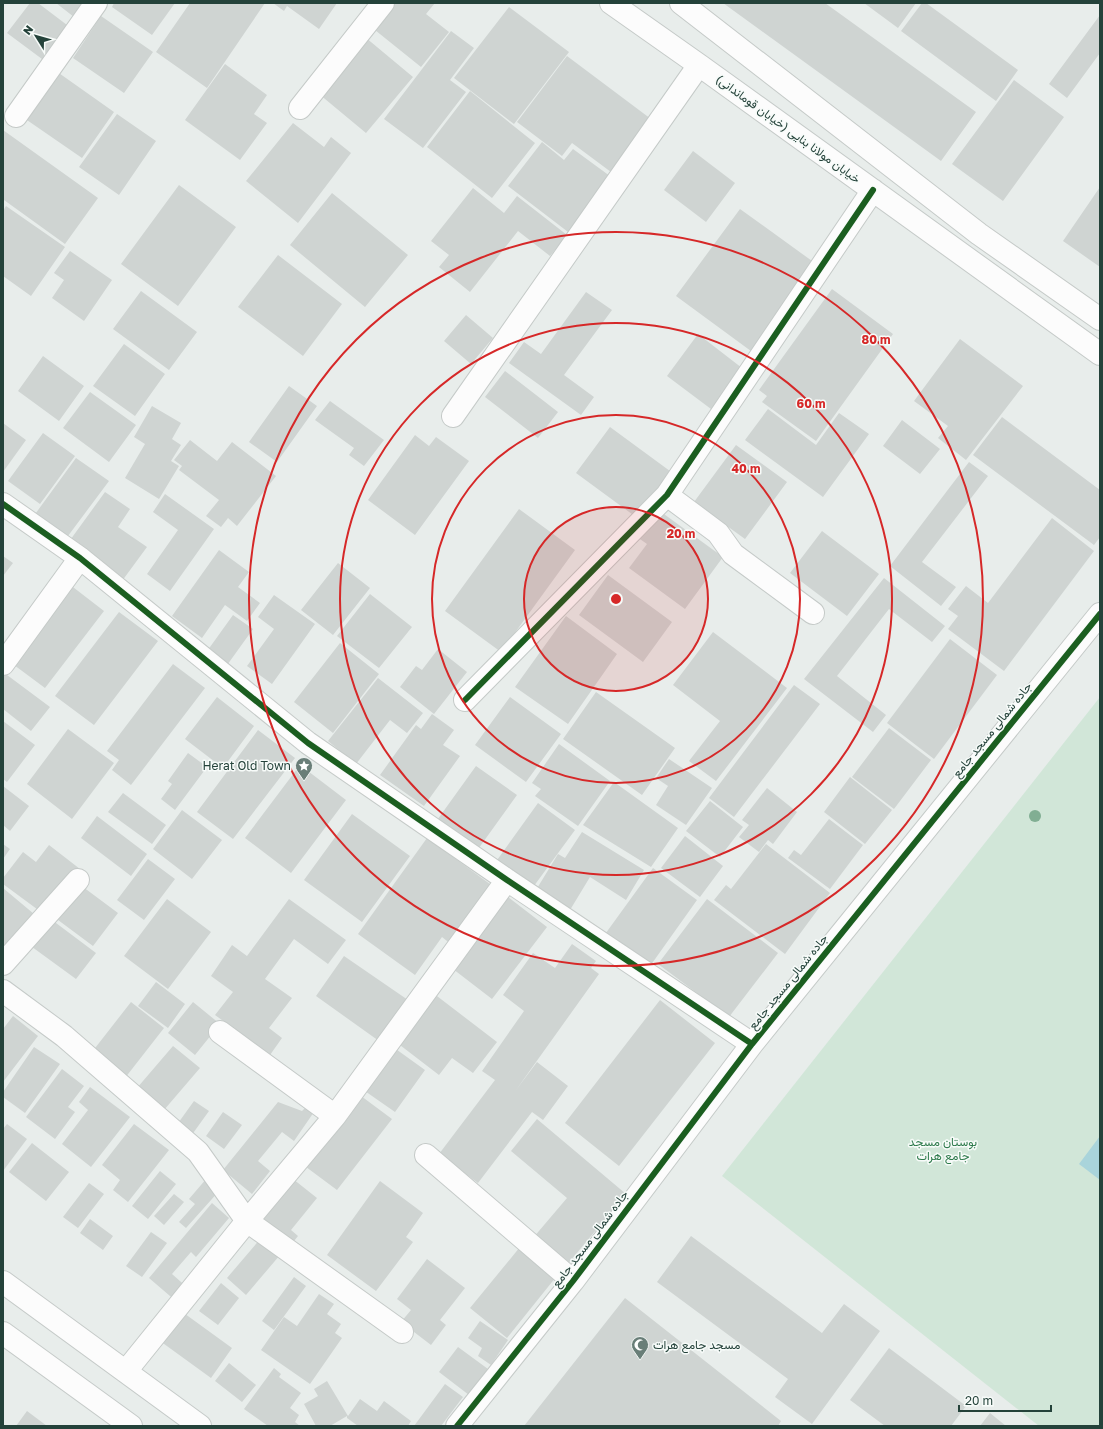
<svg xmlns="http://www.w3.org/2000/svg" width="1103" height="1429" font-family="'Golos Text',Vazirmatn,sans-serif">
<rect width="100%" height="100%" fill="#e8edeb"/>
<path fill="#d1e6d8" d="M 1100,697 L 1100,1426 L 1039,1426 L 722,1176 Z"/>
<path fill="#a9d4db" d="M 1100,1136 L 1100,1180 L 1079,1164 Z"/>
<path fill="#cfd4d2" d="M 30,3 L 38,3 L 67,25 L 42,59 L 7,33 Z
M 56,3 L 84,3 L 74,17 Z
M 114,3 L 175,3 L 152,35 L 112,7 Z
M 190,3 L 265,3 L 207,88 L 156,52 Z
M 273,3 L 337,3 L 319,29 L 287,6 L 284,11 Z
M 388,3 L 435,3 L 426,14 L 449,32 L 421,67 L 370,26 Z
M 723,3 L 825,3 L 976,112 L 941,161 Z
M 864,3 L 916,3 L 898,28 Z
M 922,3 L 926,3 L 1018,70 L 996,101 L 901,31 Z
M 509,7 L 569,52 L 514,124 L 454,78 Z
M 1100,15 L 1100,53 L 1067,98 L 1049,84 Z
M 101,16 L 153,52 L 124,93 L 73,58 Z
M 451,31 L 474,48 L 450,80 L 466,92 L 423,148 L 384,119 Z
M 365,37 L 413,77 L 366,133 L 319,94 Z
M 567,56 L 655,122 L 615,175 L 572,143 L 562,156 L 517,122 Z
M 225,64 L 267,95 L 254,114 L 267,123 L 240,160 L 185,120 Z
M 56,71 L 114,112 L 82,158 L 24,118 Z
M 1014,80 L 1064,117 L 1003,201 L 952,164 Z
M 470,91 L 535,143 L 492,198 L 427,147 Z
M 117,114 L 156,141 L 119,195 L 79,167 Z
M 293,123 L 324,147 L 331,137 L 351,153 L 298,223 L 246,181 Z
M 3,130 L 98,198 L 65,244 L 4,200 L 3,202 Z
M 542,142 L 564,160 L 573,149 L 614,179 L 572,235 L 508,186 Z
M 693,151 L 735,183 L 706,222 L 664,190 Z
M 179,185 L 236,227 L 178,306 L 121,264 Z
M 1100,187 L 1100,267 L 1063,241 Z
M 473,188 L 504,213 L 517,196 L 567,235 L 550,256 L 518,231 L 470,292 L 439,267 L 449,255 L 431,241 Z
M 332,193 L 408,255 L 365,307 L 290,245 Z
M 6,206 L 65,247 L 31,296 L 3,276 L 3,211 Z
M 740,209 L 819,266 L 755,354 L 676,296 Z
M 70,251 L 112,280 L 84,321 L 52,298 L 64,280 L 54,273 Z
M 278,255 L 342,304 L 303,356 L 238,307 Z
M 832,289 L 893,334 L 816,441 L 762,402 L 767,396 L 759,390 Z
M 141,291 L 197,332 L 169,370 L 113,329 Z
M 586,292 L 612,310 L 564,375 L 594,397 L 581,415 L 509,363 L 524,342 L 541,354 Z
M 466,315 L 493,338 L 471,364 L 444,341 Z
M 698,334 L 742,368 L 711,409 L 667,376 Z
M 960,339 L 1023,386 L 966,460 L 938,438 L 948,426 L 914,401 Z
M 124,344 L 165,374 L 135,416 L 93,386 Z
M 43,356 L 84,386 L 59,421 L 18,391 Z
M 505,371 L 558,412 L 538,438 L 485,397 Z
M 289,386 L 317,406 L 277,462 L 249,442 Z
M 90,392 L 136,425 L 109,462 L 63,428 Z
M 330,401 L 384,440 L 364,466 L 349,455 L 354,448 L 315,420 Z
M 152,406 L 181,423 L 172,439 L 181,445 L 171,461 L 179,466 L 159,499 L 125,478 L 145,444 L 134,437 Z
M 768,409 L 816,445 L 839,413 L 869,434 L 823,497 L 745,440 Z
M 1002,417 L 1100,490 L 1100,537 L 1094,545 L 973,455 Z
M 902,420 L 940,449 L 920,474 L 883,446 Z
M 3,423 L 26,440 L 3,472 Z
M 610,427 L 674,474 L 640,520 L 576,473 Z
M 43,433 L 75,456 L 40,504 L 8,481 Z
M 415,435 L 429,446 L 436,437 L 469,461 L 415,535 L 368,500 Z
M 190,440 L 217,461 L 232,442 L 276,476 L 237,526 L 228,518 L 221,527 L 206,516 L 219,500 L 179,470 L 182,466 L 174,460 Z
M 736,445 L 787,482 L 745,539 L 694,502 Z
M 76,458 L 109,481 L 65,540 L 33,517 Z
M 969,462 L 988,476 L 922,562 L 956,587 L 941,606 L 890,566 Z
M 105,492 L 130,509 L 118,527 L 147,547 L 122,581 L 68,543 Z
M 165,494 L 214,529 L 170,591 L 147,574 L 178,530 L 153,512 Z
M 519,509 L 575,550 L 501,652 L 445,611 Z
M 657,509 L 723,557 L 685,609 L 629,568 L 647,544 L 637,537 Z
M 1052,518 L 1094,551 L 1004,671 L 948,629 L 958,616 L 948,609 L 966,586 L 988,603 Z
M 822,531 L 879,574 L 847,616 L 790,573 Z
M 219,550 L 249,572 L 238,587 L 260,603 L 247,621 L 225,605 L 202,638 L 172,616 Z
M 3,556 L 13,563 L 3,576 Z
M 338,563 L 370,588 L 333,635 L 301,610 Z
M 608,575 L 672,622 L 643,662 L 579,615 Z
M 884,578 L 945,626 L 932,642 L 889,609 L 837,676 L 886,715 L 873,732 L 804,679 Z
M 69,584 L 104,611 L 45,688 L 10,662 Z
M 370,594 L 412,627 L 379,668 L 337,636 Z
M 274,595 L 315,624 L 272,684 L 247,666 L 274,629 L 258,617 Z
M 119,612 L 158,641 L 94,725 L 55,696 Z
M 233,615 L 253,629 L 225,668 L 205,654 Z
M 566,616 L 617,654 L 568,724 L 515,687 Z
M 713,632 L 787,688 L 716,781 L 689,761 L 720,721 L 673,685 Z
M 950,639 L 997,675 L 934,759 L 887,723 Z
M 340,643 L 379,674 L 333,733 L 294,702 Z
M 438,649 L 467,672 L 434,714 L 400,687 L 416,666 L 422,670 Z
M 173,664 L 205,688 L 131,785 L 112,770 L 119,760 L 107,751 Z
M 3,672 L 50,707 L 31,731 L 3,709 Z
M 378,678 L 423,713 L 407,733 L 390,720 L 356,764 L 328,741 Z
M 794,685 L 820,704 L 734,817 L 709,798 Z
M 596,692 L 675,748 L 642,795 L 563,739 Z
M 217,697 L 254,726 L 223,768 L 185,739 Z
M 510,697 L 561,734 L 526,782 L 475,745 Z
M 432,714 L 454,730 L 443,745 L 460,756 L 424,806 L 380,775 L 416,725 L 421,729 Z
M 3,721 L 35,745 L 7,782 L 3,779 Z
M 889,728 L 931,760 L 894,809 L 852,777 Z
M 68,729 L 114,763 L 72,819 L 27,784 Z
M 258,730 L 295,758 L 233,839 L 197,812 Z
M 559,744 L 610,781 L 578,826 L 535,796 L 541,789 L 532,783 Z
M 188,753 L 207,767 L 175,810 L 161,799 L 172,784 L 168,781 Z
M 669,759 L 712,788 L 686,825 L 656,805 L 668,786 L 656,778 Z
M 300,765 L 346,800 L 291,873 L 245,838 Z
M 476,766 L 517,795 L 476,852 L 435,823 Z
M 850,777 L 892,810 L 865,844 L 824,812 Z
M 614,782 L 678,828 L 651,867 L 583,825 Z
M 3,786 L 29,806 L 10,831 L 3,825 Z
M 767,788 L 797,812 L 773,844 L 768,840 L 759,852 L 739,837 L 749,825 L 742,820 Z
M 123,793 L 166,825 L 152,844 L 108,812 Z
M 710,801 L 743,827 L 720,857 L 686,831 Z
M 538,803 L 575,830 L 531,890 L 495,863 Z
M 182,810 L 222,840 L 192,879 L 153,849 Z
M 352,814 L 410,856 L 362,922 L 304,880 Z
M 97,816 L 147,854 L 131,876 L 81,838 Z
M 829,819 L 863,845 L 830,889 L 788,858 L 794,850 L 801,855 Z
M 582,832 L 644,870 L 626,900 L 590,877 L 570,910 L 536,890 L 558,854 L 565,858 Z
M 685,836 L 723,866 L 700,897 L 661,868 Z
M 427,838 L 494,887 L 452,945 L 442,937 L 415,975 L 358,934 Z
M 3,844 L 10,849 L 3,859 Z
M 766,844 L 830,893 L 785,954 L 714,900 L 726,885 L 731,889 Z
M 49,845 L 80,869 L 45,915 L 3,884 L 3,878 L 23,852 L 36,862 Z
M 148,859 L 175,879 L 144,920 L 117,900 Z
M 653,868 L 697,900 L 648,969 L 603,937 Z
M 79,884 L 118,913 L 93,946 L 54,917 Z
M 3,888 L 34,914 L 3,953 Z
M 508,897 L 547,927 L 492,999 L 453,969 Z
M 167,899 L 211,932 L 168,989 L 124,956 Z
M 289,899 L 346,940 L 328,964 L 294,939 L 265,979 L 292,998 L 269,1028 L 282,1038 L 270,1055 L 215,1015 L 233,992 L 211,976 L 232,945 L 247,956 Z
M 707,899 L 778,953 L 729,1017 L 658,964 Z
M 48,917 L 96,953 L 76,979 L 28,944 Z
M 572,944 L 596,961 L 591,968 L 599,974 L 516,1090 L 537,1062 L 568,1086 L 543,1120 L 532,1112 L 478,1183 L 439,1154 L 495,1080 L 482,1071 L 524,1011 L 503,995 L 533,953 L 555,968 Z
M 344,956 L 408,1000 L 379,1041 L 316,996 Z
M 156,982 L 185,1004 L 168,1028 L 138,1006 Z
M 433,993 L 497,1042 L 473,1073 L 452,1058 L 439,1075 L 396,1042 Z
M 660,1000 L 715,1043 L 619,1166 L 565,1123 Z
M 131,1002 L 164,1028 L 125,1078 L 92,1052 Z
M 193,1002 L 220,1024 L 195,1055 L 168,1033 Z
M 13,1016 L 38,1036 L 3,1082 L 3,1029 Z
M 173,1046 L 200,1068 L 164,1110 L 137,1088 Z
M 34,1047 L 60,1064 L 25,1113 L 3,1097 L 3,1092 Z
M 393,1047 L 425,1070 L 395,1112 L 362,1089 Z
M 62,1069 L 84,1086 L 68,1107 L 75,1112 L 55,1139 L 26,1117 Z
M 90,1087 L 130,1117 L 91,1167 L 62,1144 L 88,1110 L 79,1102 Z
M 357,1093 L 392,1119 L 337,1190 L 302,1164 Z
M 194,1101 L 209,1111 L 191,1136 L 176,1126 Z
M 278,1102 L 302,1111 L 305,1108 L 314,1112 L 294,1141 L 282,1132 L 258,1161 L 270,1171 L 252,1194 L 223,1170 Z
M 223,1112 L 242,1125 L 224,1149 L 206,1136 Z
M 537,1119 L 626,1194 L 566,1266 L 533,1238 L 567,1198 L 511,1151 Z
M 7,1124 L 27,1139 L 3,1171 L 3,1129 Z
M 134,1124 L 169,1150 L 128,1202 L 113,1190 L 120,1180 L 102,1165 Z
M 32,1143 L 69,1172 L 46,1201 L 9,1172 Z
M 160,1171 L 176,1184 L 148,1219 L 132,1206 Z
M 207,1178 L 220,1190 L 186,1228 L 179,1222 L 195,1204 L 189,1199 Z
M 293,1179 L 317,1198 L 291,1230 L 298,1236 L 290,1246 L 259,1222 Z
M 380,1181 L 423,1213 L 406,1237 L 413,1242 L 376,1291 L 327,1255 Z
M 89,1183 L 104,1194 L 78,1228 L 63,1217 Z
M 174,1194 L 184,1202 L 164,1225 L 154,1216 Z
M 212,1203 L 229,1218 L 196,1257 L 191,1252 L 172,1274 L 189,1289 L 177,1302 L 149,1278 Z
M 90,1219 L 113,1236 L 103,1250 L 80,1233 Z
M 151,1232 L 167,1243 L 142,1277 L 126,1266 Z
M 691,1236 L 822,1333 L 844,1304 L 880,1331 L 812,1424 L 775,1397 L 788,1379 L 657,1282 Z
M 261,1238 L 280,1255 L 246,1295 L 227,1278 Z
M 520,1247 L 556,1277 L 507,1338 L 470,1308 Z
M 427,1259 L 465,1288 L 440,1320 L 446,1325 L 431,1345 L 401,1322 L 411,1310 L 397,1299 Z
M 294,1277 L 306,1286 L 274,1330 L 262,1321 Z
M 221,1283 L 239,1298 L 218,1325 L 199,1311 Z
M 319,1294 L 334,1304 L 327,1314 L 341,1324 L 335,1333 L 342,1338 L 310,1384 L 261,1350 L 284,1317 L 297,1326 Z
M 625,1298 L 781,1421 L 778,1426 L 524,1426 Z
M 181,1311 L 232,1348 L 211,1378 L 160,1341 Z
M 480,1321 L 508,1340 L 491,1365 L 478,1356 L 482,1348 L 468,1338 Z
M 458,1347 L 488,1369 L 469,1395 L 439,1372 Z
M 889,1348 L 966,1406 L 951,1426 L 885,1426 L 850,1400 Z
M 229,1363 L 256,1385 L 242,1402 L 215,1381 Z
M 274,1368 L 281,1374 L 279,1377 L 301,1393 L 290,1408 L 299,1415 L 295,1422 L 300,1426 L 268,1426 L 244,1409 Z
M 327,1381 L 348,1416 L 360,1399 L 377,1411 L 384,1401 L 411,1421 L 408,1426 L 358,1426 L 347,1418 L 347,1416 L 330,1426 L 316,1426 L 304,1404 L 318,1396 L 314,1389 Z
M 445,1384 L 463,1397 L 441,1426 L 414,1426 Z
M 27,1411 L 47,1426 L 16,1426 Z
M 990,1413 L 1006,1426 L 980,1426 Z"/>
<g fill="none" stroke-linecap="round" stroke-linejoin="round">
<defs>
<path id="minor" d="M 611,3 L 699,65 L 1100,354
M 681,3 L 979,234 L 1100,319
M 300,108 L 383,3
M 16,116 L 96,3
M 453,416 L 699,65
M 667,495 L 718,533 L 733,554 L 813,613
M 3,504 L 80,558 L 308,743 L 507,880 L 752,1044
M 3,664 L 80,558
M 465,700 L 667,495 L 873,190
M 3,964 L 78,880
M 3,991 L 64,1036 L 198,1152 L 247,1221 L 402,1332
M 220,1032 L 335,1116
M 426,1155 L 573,1281
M 3,1282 L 200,1426
M 3,1333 L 131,1426
M 126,1371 L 247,1221 L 335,1116 L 507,880
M 457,1426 L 573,1281 L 752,1044 L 1100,614"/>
</defs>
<use href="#minor" stroke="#c5cac8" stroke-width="24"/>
<use href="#minor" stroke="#fcfcfc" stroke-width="22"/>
<defs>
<path id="cycleway" d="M 3,504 L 80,558 L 308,743 L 507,880 L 752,1044
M 465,700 L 667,495 L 873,190
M 457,1426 L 573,1281 L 752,1044 L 1100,614"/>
</defs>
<use href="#cycleway" stroke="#f7fbf9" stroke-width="8"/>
<use href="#cycleway" stroke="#1b5e20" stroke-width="6"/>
</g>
<circle fill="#81ae93" cx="1035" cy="816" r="6"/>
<circle cx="616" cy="599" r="92" fill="#d62828" fill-opacity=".12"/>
<g fill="none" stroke="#d62828" stroke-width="2">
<circle cx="616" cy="599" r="92"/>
<circle cx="616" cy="599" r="184"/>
<circle cx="616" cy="599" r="276"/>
<circle cx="616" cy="599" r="367"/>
</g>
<defs>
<symbol id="sight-pin" viewBox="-11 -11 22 30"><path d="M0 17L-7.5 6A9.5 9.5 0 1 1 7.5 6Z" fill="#697e78" stroke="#f7fbf9"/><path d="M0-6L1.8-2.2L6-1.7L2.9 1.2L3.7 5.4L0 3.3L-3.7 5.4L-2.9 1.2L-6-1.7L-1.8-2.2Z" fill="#fff"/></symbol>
<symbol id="mosque-pin" viewBox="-11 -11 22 30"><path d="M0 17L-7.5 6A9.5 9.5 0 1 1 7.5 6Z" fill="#697e78" stroke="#f7fbf9"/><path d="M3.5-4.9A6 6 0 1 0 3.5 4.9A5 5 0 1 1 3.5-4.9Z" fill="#fff"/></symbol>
</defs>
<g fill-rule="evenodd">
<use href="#sight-pin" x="294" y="756" width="20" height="27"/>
<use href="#mosque-pin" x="630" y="1335" width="20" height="27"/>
</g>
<g text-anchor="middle" stroke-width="3" stroke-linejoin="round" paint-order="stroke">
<g font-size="12" fill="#24423a" stroke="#f7fbf9">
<text transform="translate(788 129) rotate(36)" y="4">خیابان مولانا بنایی (خیابان قوماندانی)</text>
<text transform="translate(992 730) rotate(-51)" y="4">جاده شمالی مسجد جامع</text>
<text transform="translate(788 982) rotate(-51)" y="4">جاده شمالی مسجد جامع</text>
<text transform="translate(590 1239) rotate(-53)" y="4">جاده شمالی مسجد جامع</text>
</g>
<g font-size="12" fill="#24423a" stroke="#f7fbf9" text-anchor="end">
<text x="291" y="770">Herat Old Town</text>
<text x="653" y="1349" text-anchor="start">مسجد جامع هرات</text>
</g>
<g font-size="12" fill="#2d7a4b" stroke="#f7fbf9">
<text x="943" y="1146">بوستان مسجد<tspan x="943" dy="14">جامع هرات</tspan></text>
</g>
</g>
<circle cx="616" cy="599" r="6" fill="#d62828" stroke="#f7fbf9" stroke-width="2"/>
<g font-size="12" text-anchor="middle" font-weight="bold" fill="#d62828" stroke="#f7fbf9" stroke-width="3" stroke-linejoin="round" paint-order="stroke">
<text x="876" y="344">80 m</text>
<text x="811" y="408">60 m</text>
<text x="746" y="473">40 m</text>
<text x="681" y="538">20 m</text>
</g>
<rect width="1103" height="1429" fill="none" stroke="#24423a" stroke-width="8"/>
<g transform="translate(36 36) rotate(307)" stroke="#f7fbf9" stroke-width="3" paint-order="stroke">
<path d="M0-3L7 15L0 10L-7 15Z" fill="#24423a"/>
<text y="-6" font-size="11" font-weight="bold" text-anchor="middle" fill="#24423a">N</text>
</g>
<path d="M959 1405v6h92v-6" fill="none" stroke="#24423a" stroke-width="2"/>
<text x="965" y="1405" font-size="12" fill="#24423a" stroke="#f7fbf9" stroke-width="3" paint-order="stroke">20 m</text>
</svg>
